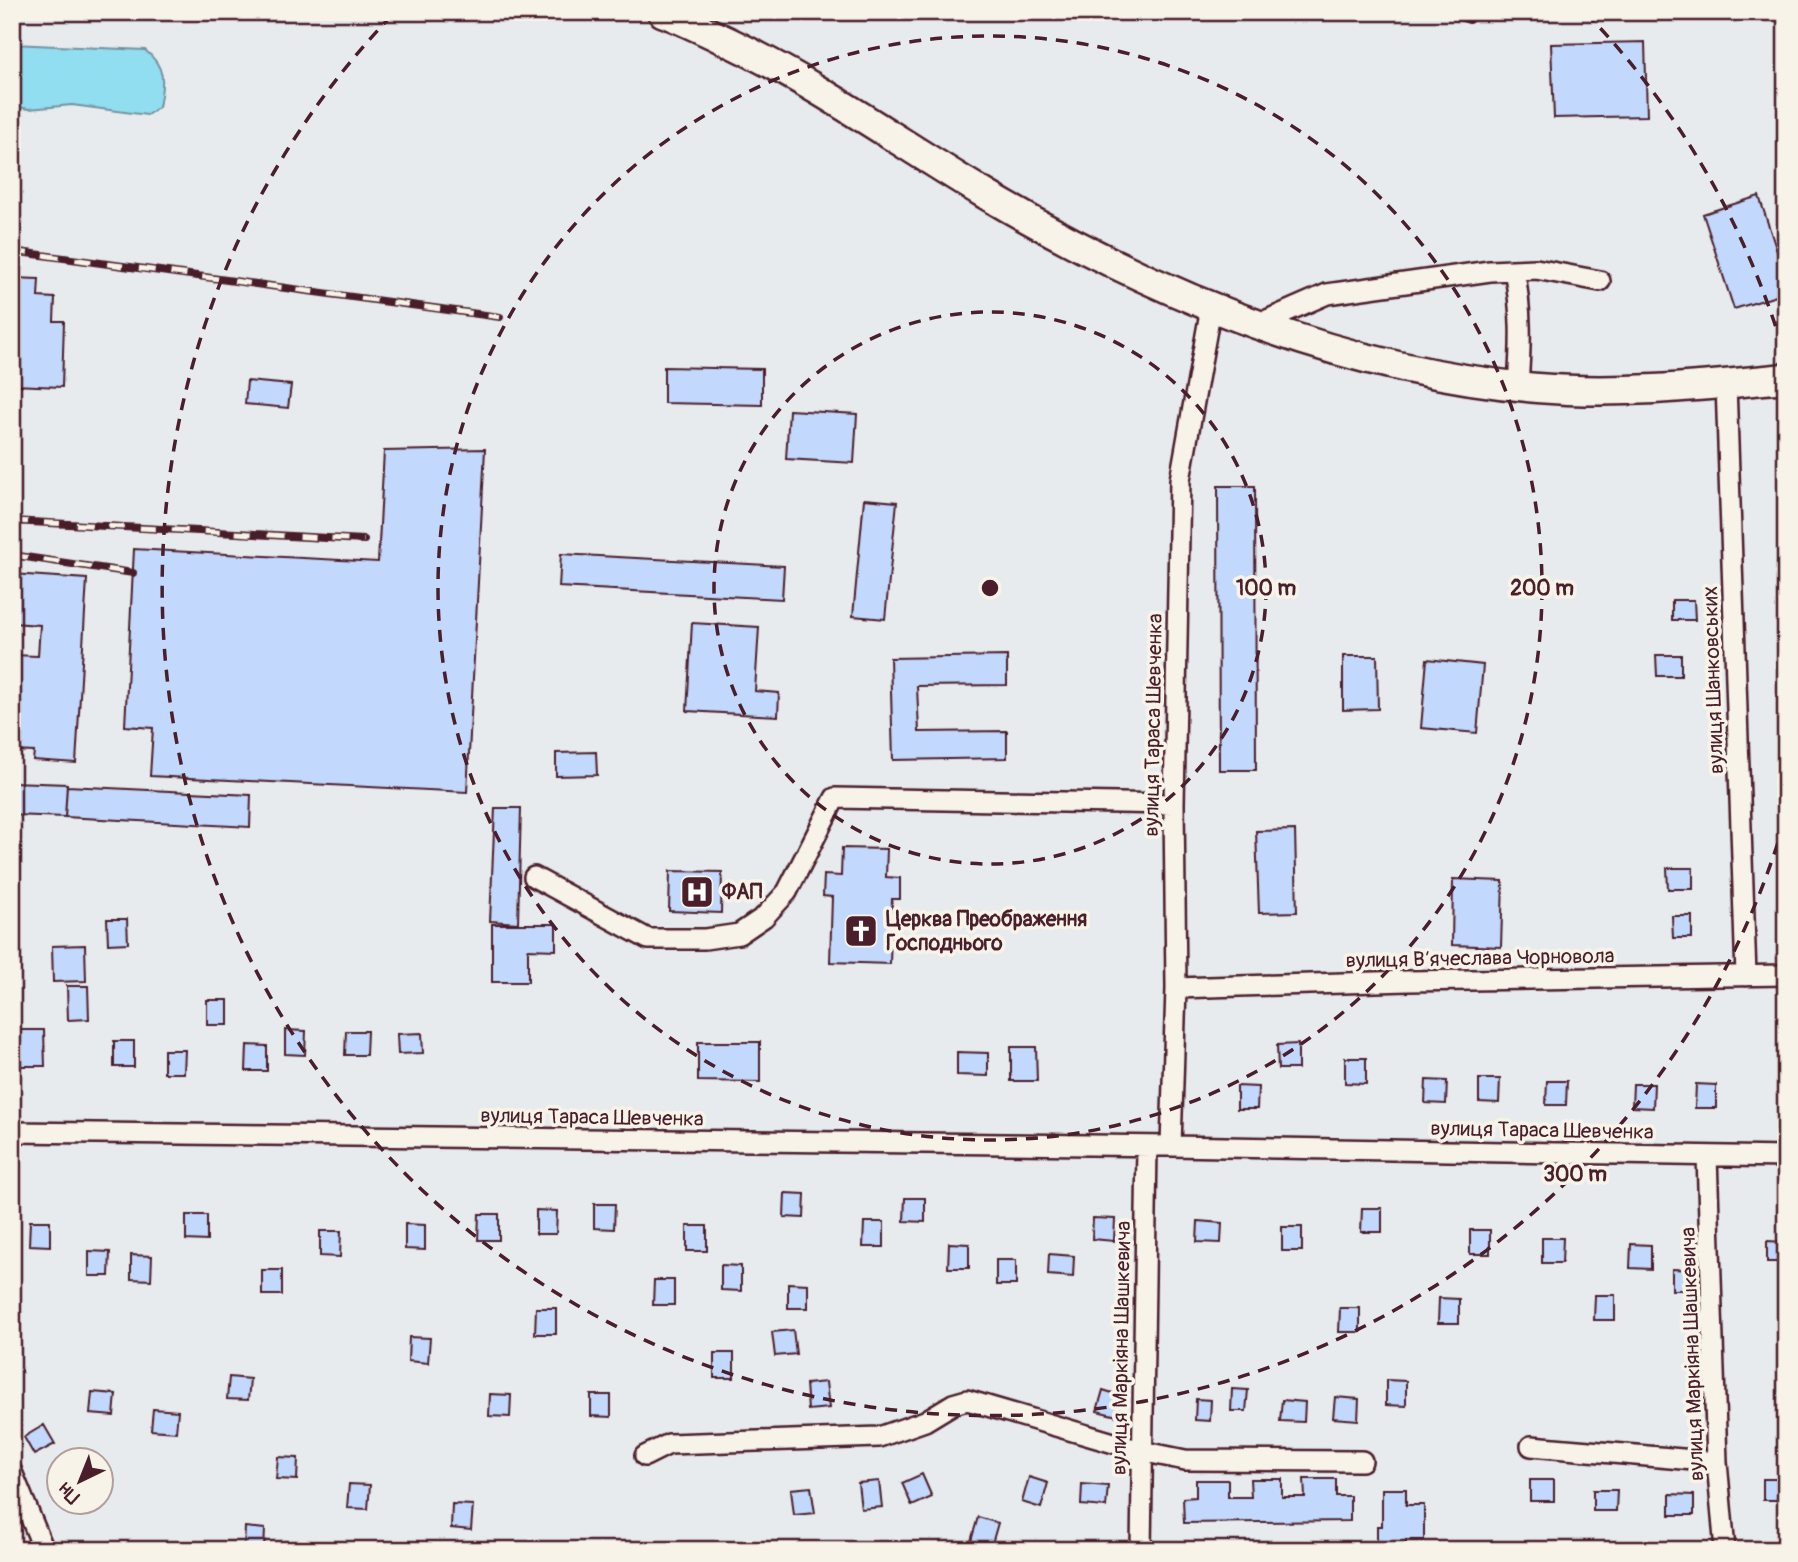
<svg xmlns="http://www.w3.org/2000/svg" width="1798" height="1562" font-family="Pangolin,sans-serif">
<rect width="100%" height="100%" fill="#e7ebee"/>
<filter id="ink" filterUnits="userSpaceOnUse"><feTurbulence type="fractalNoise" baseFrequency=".0143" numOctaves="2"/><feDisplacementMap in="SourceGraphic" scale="14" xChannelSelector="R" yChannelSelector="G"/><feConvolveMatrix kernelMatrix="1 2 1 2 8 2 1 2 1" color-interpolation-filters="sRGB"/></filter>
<g filter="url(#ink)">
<path fill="#90deef" stroke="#7492a1" stroke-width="2" d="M 12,44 L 145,50 C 166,67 164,82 159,107 L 147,115 L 72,105 L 29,109 L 12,106 Z"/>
<path fill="#c2d8fc" stroke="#4a1f2b" stroke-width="2" d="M 1645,42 L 1647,116 L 1554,118 L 1551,44 Z
M 1759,196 L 1786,279 L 1786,293 L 1734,309 L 1703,214 Z
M 12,278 L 39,279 L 38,297 L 55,298 L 54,321 L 64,321 L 62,387 L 12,385 Z
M 664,367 L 762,369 L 762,405 L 664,403 Z
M 247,381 L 291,385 L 288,408 L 245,404 Z
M 789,410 L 857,414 L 854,463 L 786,459 Z
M 485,449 L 467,792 L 150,776 L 153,728 L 125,726 L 134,549 L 378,562 L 384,451 Z
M 1218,486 L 1255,486 L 1256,770 L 1219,770 Z
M 864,499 L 897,502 L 885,619 L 853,616 Z
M 561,554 L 784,566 L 782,599 L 559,587 Z
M 12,574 L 87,579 L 76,763 L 33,760 L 34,752 L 12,751 L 12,655 L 38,656 L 40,625 L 12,623 Z
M 1672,600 L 1694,600 L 1695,620 L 1672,620 Z
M 692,623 L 759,627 L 755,691 L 779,693 L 778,716 L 687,711 Z
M 1656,655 L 1681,655 L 1681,676 L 1657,676 Z
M 1007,656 L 1007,685 L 917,686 L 919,732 L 1007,731 L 1007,758 L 893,760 L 890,658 Z
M 1343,656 L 1377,656 L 1378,709 L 1343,710 Z
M 1427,659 L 1483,665 L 1477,733 L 1421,728 Z
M 596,752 L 597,775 L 556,776 L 556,753 Z
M 12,782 L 67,784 L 65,817 L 12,815 Z
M 67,786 L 251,795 L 250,827 L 65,817 Z
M 495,808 L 521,808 L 518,923 L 490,921 Z
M 1295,830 L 1297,912 L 1259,913 L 1256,831 Z
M 842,848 L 887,849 L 886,877 L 900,878 L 900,899 L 892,899 L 890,964 L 830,962 L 832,897 L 823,896 L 824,875 L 841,876 Z
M 1667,868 L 1693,868 L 1693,889 L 1668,889 Z
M 670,871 L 722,872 L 721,913 L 669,911 Z
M 1453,879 L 1503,881 L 1501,947 L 1452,945 Z
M 1672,916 L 1692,916 L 1692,938 L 1673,938 Z
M 107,919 L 127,919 L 128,943 L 108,944 Z
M 492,924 L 556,924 L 556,950 L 528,949 L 528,982 L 492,982 Z
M 85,945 L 86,981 L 53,982 L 52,946 Z
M 67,986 L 88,986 L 89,1019 L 68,1020 Z
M 207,1000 L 228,1000 L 228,1025 L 207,1025 Z
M 12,1030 L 44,1030 L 45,1066 L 12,1066 Z
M 285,1030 L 306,1031 L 305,1055 L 285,1054 Z
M 346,1031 L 367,1031 L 366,1055 L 345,1055 Z
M 422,1033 L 423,1053 L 398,1054 L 397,1034 Z
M 114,1041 L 134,1041 L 134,1067 L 114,1067 Z
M 698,1042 L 760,1042 L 760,1082 L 698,1081 Z
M 1298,1044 L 1298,1069 L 1278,1069 L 1277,1045 Z
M 247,1045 L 267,1046 L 267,1071 L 246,1071 Z
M 1011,1047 L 1036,1047 L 1037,1081 L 1011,1081 Z
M 164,1050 L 185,1050 L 184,1073 L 164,1073 Z
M 957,1052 L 988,1053 L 988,1076 L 957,1075 Z
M 1345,1058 L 1366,1058 L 1366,1084 L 1345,1083 Z
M 1479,1079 L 1500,1079 L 1499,1103 L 1479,1102 Z
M 1426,1080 L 1447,1081 L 1446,1104 L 1425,1103 Z
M 1547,1081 L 1567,1081 L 1566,1105 L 1546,1105 Z
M 1633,1084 L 1654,1084 L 1653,1108 L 1632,1107 Z
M 1696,1084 L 1716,1085 L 1716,1108 L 1695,1108 Z
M 1237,1086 L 1258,1087 L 1257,1109 L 1237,1109 Z
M 785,1193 L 805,1194 L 804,1218 L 784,1217 Z
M 905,1198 L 925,1198 L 925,1222 L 904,1221 Z
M 594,1204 L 615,1204 L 614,1229 L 594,1228 Z
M 1362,1208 L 1382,1208 L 1382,1232 L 1361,1232 Z
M 536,1210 L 557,1211 L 556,1234 L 536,1234 Z
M 479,1214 L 499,1214 L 499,1240 L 478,1240 Z
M 186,1215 L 207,1215 L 207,1241 L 186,1240 Z
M 1093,1218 L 1115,1219 L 1114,1241 L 1092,1239 Z
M 30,1221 L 50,1221 L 50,1246 L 29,1245 Z
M 1198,1221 L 1222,1223 L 1221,1243 L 1197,1242 Z
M 864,1222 L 884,1222 L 884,1247 L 863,1247 Z
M 405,1224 L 425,1225 L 425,1250 L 405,1249 Z
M 687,1226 L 707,1226 L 707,1251 L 687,1251 Z
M 1282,1227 L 1302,1227 L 1302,1251 L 1282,1251 Z
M 1470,1230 L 1490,1230 L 1490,1254 L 1470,1254 Z
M 320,1231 L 341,1231 L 340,1257 L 320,1256 Z
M 1542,1238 L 1563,1238 L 1562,1263 L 1542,1263 Z
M 1767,1241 L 1786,1242 L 1786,1262 L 1767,1262 Z
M 949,1243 L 969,1244 L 969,1268 L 948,1268 Z
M 1631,1244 L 1651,1245 L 1651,1269 L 1630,1268 Z
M 89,1251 L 110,1252 L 109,1276 L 89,1276 Z
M 1049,1254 L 1074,1256 L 1073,1277 L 1048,1275 Z
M 131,1255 L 152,1256 L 151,1280 L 131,1279 Z
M 996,1260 L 1016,1260 L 1016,1285 L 996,1285 Z
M 721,1265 L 741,1266 L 741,1291 L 721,1290 Z
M 1672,1269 L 1696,1270 L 1696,1290 L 1672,1290 Z
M 262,1270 L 282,1270 L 282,1295 L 262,1295 Z
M 654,1280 L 674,1280 L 674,1305 L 653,1305 Z
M 788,1283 L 808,1284 L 808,1308 L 788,1308 Z
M 1595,1295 L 1615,1295 L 1615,1320 L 1594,1320 Z
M 1439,1298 L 1459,1299 L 1459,1323 L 1438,1323 Z
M 536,1308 L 556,1308 L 556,1334 L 535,1334 Z
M 1340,1308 L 1360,1308 L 1360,1332 L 1339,1332 Z
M 793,1330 L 796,1354 L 775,1356 L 772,1332 Z
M 409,1337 L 430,1338 L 428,1363 L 408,1361 Z
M 714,1353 L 734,1353 L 734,1378 L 714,1378 Z
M 229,1377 L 250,1379 L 248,1400 L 227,1399 Z
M 1386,1380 L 1406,1381 L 1406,1406 L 1386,1405 Z
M 826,1382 L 829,1408 L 808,1410 L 806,1384 Z
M 1232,1389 L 1248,1390 L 1246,1411 L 1231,1411 Z
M 1103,1390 L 1122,1396 L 1117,1416 L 1097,1411 Z
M 92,1392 L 116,1394 L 114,1416 L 90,1414 Z
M 490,1394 L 511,1395 L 510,1417 L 489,1416 Z
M 591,1395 L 611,1395 L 611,1417 L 591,1416 Z
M 1335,1397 L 1359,1399 L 1358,1420 L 1333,1418 Z
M 1196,1399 L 1211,1400 L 1210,1421 L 1195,1420 Z
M 1282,1400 L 1305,1402 L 1304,1422 L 1280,1421 Z
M 153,1409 L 178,1411 L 176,1432 L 151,1430 Z
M 44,1425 L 55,1444 L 34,1455 L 24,1437 Z
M 278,1457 L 298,1458 L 297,1480 L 276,1479 Z
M 922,1474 L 932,1497 L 912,1506 L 902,1483 Z
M 1029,1477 L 1048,1483 L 1041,1508 L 1022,1502 Z
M 1250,1479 L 1282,1479 L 1282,1497 L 1305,1497 L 1304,1479 L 1336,1479 L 1336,1496 L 1350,1496 L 1350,1521 L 1184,1523 L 1183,1498 L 1196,1497 L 1196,1480 L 1228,1480 L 1228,1497 L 1251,1497 Z
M 1763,1479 L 1785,1479 L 1785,1500 L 1763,1500 Z
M 1530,1480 L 1554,1480 L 1554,1501 L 1530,1501 Z
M 879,1481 L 882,1507 L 861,1509 L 858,1483 Z
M 349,1484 L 370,1485 L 368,1509 L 347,1508 Z
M 1082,1484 L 1108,1486 L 1106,1507 L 1081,1505 Z
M 811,1487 L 815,1513 L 794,1515 L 791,1489 Z
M 1382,1489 L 1406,1489 L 1406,1505 L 1424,1505 L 1424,1540 L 1406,1540 L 1406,1550 L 1377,1550 L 1377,1526 L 1382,1526 Z
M 1593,1490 L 1617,1490 L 1616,1511 L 1593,1511 Z
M 1670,1494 L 1694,1495 L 1694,1515 L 1670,1515 Z
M 452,1504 L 473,1505 L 471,1530 L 451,1528 Z
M 978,1517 L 998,1523 L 991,1547 L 971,1541 Z
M 245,1527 L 265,1529 L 264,1550 L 244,1550 Z"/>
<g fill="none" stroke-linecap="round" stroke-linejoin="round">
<defs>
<path id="minor" d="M 1514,270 C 1522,310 1521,344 1518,385
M 1258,324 L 1327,294 L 1490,271 L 1536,269 L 1600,281
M 1726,384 L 1746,976
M 534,877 L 648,939 L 705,939 L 739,934 L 764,917 L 787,892 L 835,798 L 1174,804
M 1176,988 L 1408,981 L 1786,975
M 12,1132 L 1171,1146 L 1786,1157
M 1171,1146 L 1176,988 L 1174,804 L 1180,480 L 1211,307
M 1707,1156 L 1717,1462 L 1725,1550
M 1531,1446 L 1717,1462
M 645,1456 L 669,1444 L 879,1437 L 925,1421 L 953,1404 L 967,1400 L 1141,1451 L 1185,1460 L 1362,1461
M 12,1472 L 44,1550
M 1141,1550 L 1147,1146"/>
<path id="highway" d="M 662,12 C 681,19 699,28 718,37 C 812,80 896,141 985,194 C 1152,293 1342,371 1537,388 C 1620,395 1703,386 1786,378"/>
</defs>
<use href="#minor" stroke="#4a1f2b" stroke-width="24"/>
<use href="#highway" stroke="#4a1f2b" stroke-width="33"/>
<use href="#minor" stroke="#f7f3e8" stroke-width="19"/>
<use href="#highway" stroke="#f7f3e8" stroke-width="28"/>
<defs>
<path id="rail" d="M 1445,12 L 1469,20
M 12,251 L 500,317
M 12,521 L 364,540
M 12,555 L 133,573"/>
</defs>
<use href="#rail" stroke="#4a1f2b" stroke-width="8"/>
<use href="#rail" stroke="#f7f3e8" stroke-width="5" stroke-dasharray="16" stroke-linecap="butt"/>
</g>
</g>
<g fill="none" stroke="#4a1f2b" stroke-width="3.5" stroke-dasharray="12 9">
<circle cx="990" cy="588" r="276"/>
<circle cx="990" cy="588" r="552"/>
<path d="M1784 823A828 828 0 1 1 394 13M1586 13A828 828 0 0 1 1784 353"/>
</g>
<defs>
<symbol id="hospital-square" viewBox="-11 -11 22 22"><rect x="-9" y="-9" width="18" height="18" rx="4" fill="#4a1f2b" stroke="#f7f3e8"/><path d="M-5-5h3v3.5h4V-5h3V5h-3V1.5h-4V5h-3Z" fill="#fff"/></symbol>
<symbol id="church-square" viewBox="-11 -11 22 22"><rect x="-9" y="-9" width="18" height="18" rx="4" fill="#4a1f2b" stroke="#f7f3e8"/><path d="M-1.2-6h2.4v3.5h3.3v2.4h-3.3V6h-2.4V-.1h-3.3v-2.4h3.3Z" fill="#fff"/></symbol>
</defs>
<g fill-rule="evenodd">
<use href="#hospital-square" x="678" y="873" width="38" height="38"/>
<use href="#church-square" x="842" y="912" width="38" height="38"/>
</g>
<g text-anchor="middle" stroke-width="7" stroke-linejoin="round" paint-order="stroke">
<g font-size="21" fill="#4a1f2b" stroke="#f7f3e8">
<text transform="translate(1713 680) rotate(-92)" y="7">вулиця Шанковських</text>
<text transform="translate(1153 725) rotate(-89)" y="7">вулиця Тараса Шевченка</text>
<text transform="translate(1480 958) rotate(-1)" y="7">вулиця Вʼячеслава Чорновола</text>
<text transform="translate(592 1117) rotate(1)" y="7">вулиця Тараса Шевченка</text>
<text transform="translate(1542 1130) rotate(1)" y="7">вулиця Тараса Шевченка</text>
<text transform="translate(1121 1348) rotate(-89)" y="7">вулиця Маркіяна Шашкевича</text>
<text transform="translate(1692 1354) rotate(-92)" y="7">вулиця Маркіяна Шашкевича</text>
</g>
<g font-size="21" font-weight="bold" fill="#4a1f2b" stroke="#f7f3e8" text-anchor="start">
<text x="722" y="899">ФАП</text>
<text x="886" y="926">Церква Преображення<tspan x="886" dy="24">Господнього</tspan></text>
</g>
</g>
<circle cx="990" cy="588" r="10" fill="#4a1f2b" stroke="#f7f3e8" stroke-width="3.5"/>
<g font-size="21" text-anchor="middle" font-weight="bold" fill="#4a1f2b" stroke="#f7f3e8" stroke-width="7" stroke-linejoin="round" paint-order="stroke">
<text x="1266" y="595">100 m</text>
<text x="1542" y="595">200 m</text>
<text x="1575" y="1181">300 m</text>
</g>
<rect width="1798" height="1562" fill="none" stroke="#f7f3e8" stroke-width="42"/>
<rect x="21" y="21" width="1756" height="1520" fill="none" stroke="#4a1f2b" stroke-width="2.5" filter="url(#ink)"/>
<g transform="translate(80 1481) rotate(223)"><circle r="33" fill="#f7f3e8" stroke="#b29e9c" stroke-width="2"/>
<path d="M0-5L12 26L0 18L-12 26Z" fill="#4a1f2b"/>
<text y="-10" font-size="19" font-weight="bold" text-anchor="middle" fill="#4a1f2b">Пн</text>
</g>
</svg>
